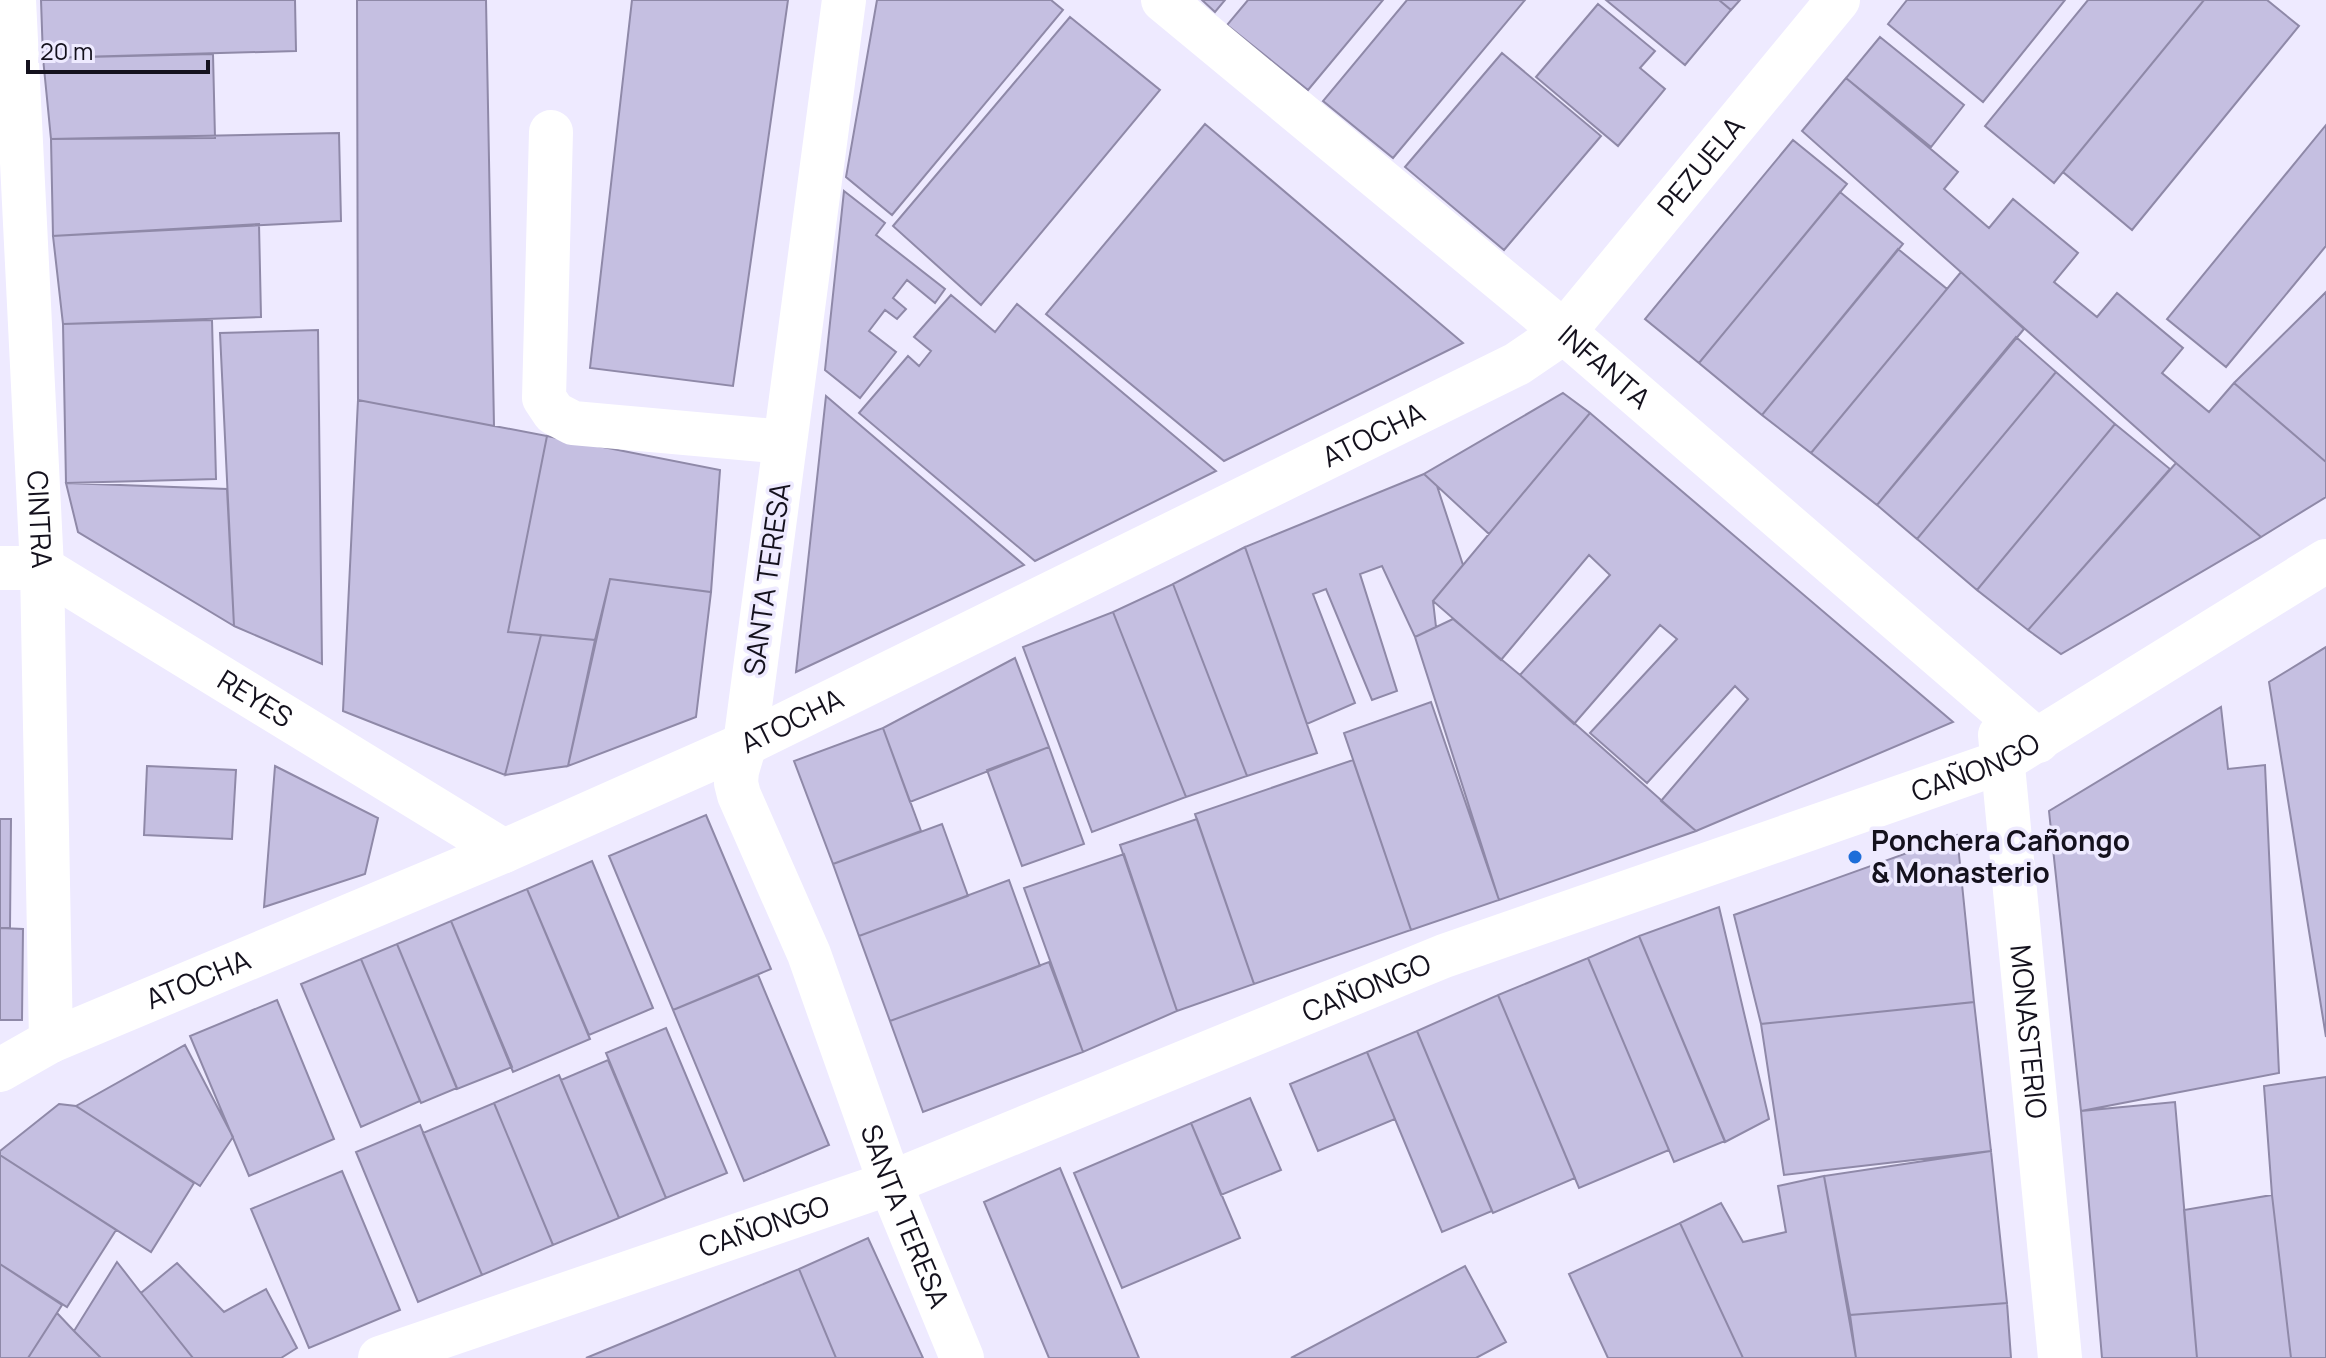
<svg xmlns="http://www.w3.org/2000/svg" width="2326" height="1358" font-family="Manrope,sans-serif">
<rect width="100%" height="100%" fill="#eeeaff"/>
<path fill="#c5bfe1" stroke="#8f89a8" stroke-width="2" d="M 41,0 L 295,0 L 296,51 L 43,58 Z
M 357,0 L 486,0 L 494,426 L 358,400 Z
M 632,0 L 788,0 L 733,386 L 590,368 Z
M 877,0 L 1051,0 L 1063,10 L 892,215 L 846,177 Z
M 1202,0 L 1225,0 L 1215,12 Z
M 1248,0 L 1383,0 L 1308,90 L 1227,25 Z
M 1407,0 L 1525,0 L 1393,158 L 1323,101 Z
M 1606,0 L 1719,0 L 1731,10 L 1685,65 Z
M 1719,0 L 1740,0 L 1731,10 Z
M 1907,0 L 2065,0 L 1983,102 L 1888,24 Z
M 2088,0 L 2204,0 L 2054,183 L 1985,126 Z
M 2204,0 L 2267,0 L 2299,26 L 2132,230 L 2063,172 Z
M 1598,4 L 1655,51 L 1640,68 L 1665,89 L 1618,146 L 1536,77 Z
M 1070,17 L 1160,90 L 981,305 L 893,226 Z
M 1880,37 L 1964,105 L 1931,147 L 1846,78 Z
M 1502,53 L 1601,136 L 1504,250 L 1405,167 Z
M 213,54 L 215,138 L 51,139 L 43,58 Z
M 1846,78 L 1958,172 L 1944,189 L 1989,228 L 2013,199 L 2078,253 L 2054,282 L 2097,317 L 2117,293 L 2183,348 L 2162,373 L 2209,412 L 2234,383 L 2326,462 L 2326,497 L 2261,537 L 2176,463 L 1802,131 Z
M 1205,124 L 1463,343 L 1224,461 L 1046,314 Z
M 2326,125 L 2326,246 L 2226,367 L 2167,319 Z
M 339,133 L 341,221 L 53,236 L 51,139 Z
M 1793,140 L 1847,184 L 1699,363 L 1645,319 Z
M 844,191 L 885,223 L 876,235 L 945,289 L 935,303 L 907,280 L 893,298 L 906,309 L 897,319 L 885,310 L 869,331 L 896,352 L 860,398 L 825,370 Z
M 1840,192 L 1903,244 L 1762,415 L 1699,363 Z
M 259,224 L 261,317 L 63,324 L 53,236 Z
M 1898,249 L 1947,289 L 1811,453 L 1762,415 Z
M 1961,272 L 2024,329 L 1877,505 L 1811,453 Z
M 2326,292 L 2326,462 L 2234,383 Z
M 951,295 L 995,332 L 1017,304 L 1216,471 L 1035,561 L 859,413 L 908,356 L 919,366 L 931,351 L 914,337 Z
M 212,320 L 216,479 L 66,483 L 63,324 Z
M 318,330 L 322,664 L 234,626 L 220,333 Z
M 2016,337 L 2056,372 L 1917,539 L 1877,505 Z
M 2056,372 L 2115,424 L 1977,590 L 1917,539 Z
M 1563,393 L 1590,413 L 1489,534 L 1424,474 Z
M 826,396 L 1024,565 L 796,672 Z
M 358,400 L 547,436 L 508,632 L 541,635 L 505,775 L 343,711 Z
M 1590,413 L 1953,722 L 1696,831 L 1661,801 L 1748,699 L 1735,686 L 1647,783 L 1590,733 L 1677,639 L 1660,625 L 1574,724 L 1520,675 L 1610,575 L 1589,555 L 1501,660 L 1433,601 Z
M 2115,424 L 2170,469 L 2028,630 L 1977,590 Z
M 547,436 L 720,470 L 711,592 L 610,579 L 595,640 L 508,632 Z
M 2176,463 L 2261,537 L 2061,654 L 2028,630 Z
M 1424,474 L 1437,486 L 1463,565 L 1433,601 L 1436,627 L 1415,637 L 1382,566 L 1360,574 L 1397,691 L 1372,700 L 1326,589 L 1313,594 L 1355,703 L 1307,724 L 1245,547 Z
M 66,483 L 227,489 L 234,626 L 78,532 Z
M 1245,547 L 1317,753 L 1247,776 L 1173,584 Z
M 610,579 L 711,592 L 696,717 L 568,766 Z
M 1173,584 L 1247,776 L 1186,797 L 1113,612 Z
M 1113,612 L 1186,797 L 1092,832 L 1023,647 Z
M 1453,619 L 1520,675 L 1696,831 L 1499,900 L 1415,637 Z
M 541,635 L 595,640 L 568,766 L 505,775 Z
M 2326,647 L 2326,1037 L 2269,682 Z
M 1015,658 L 1049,747 L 910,802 L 883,728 Z
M 1431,702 L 1499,900 L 1411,930 L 1344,733 Z
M 2221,707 L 2228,769 L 2265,765 L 2279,1073 L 2081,1111 L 2049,811 Z
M 883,728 L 921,831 L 833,864 L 794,761 Z
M 1049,747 L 1084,844 L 1022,866 L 987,770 Z
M 1353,760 L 1411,930 L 1254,984 L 1195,814 Z
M 147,766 L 236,770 L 232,839 L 144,835 Z
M 275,766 L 378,818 L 365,874 L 264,907 Z
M 706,815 L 771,969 L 673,1010 L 609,856 Z
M 0,819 L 11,819 L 10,928 L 0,928 Z
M 1197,819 L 1254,984 L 1177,1011 L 1120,845 Z
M 942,824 L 968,896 L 859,936 L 833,864 Z
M 1957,835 L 1974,1002 L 1761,1024 L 1734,915 Z
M 1124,854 L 1177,1011 L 1083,1052 L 1024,888 Z
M 592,861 L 653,1008 L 589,1035 L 527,889 Z
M 1009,880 L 1040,966 L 890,1021 L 859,936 Z
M 527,889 L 590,1039 L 513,1072 L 451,921 Z
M 1719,907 L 1769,1119 L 1725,1142 L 1639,936 Z
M 451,921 L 512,1067 L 457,1089 L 397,944 Z
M 0,928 L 23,929 L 22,1020 L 0,1020 Z
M 1639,936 L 1725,1141 L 1674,1162 L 1588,958 Z
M 397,944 L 457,1088 L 421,1103 L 361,959 Z
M 1588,958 L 1669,1150 L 1579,1188 L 1498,995 Z
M 361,959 L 420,1101 L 361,1127 L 301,984 Z
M 1049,962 L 1083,1052 L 923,1112 L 890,1021 Z
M 758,975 L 829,1145 L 744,1181 L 673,1010 Z
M 1498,995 L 1575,1178 L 1493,1213 L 1417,1031 Z
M 277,1000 L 334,1139 L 249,1176 L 190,1036 Z
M 1974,1002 L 1991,1151 L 1784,1175 L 1761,1024 Z
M 666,1028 L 727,1173 L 666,1198 L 606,1053 Z
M 1417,1031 L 1492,1211 L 1442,1232 L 1367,1052 Z
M 185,1045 L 233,1137 L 200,1186 L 76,1106 Z
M 1367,1052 L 1395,1119 L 1318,1151 L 1290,1084 Z
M 608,1060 L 666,1198 L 619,1218 L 561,1080 Z
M 559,1075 L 619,1218 L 553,1245 L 494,1103 Z
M 2326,1077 L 2326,1358 L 2291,1358 L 2272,1195 L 2264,1086 Z
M 1250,1098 L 1281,1170 L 1221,1195 L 1191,1123 Z
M 2175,1102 L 2197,1358 L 2102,1358 L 2081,1111 Z
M 494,1103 L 553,1245 L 482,1275 L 423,1133 Z
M 59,1104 L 76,1106 L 194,1183 L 151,1252 L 0,1155 L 0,1151 Z
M 1191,1123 L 1240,1238 L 1122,1288 L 1074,1173 Z
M 420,1125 L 482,1275 L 418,1302 L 356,1152 Z
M 1991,1151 L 2007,1303 L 1850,1315 L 1824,1176 Z
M 0,1155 L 116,1230 L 67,1307 L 0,1264 Z
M 1060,1168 L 1139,1358 L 1049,1358 L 984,1202 Z
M 342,1171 L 400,1310 L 309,1348 L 251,1209 Z
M 1824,1176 L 1856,1358 L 1743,1358 L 1680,1223 L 1721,1203 L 1743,1242 L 1786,1232 L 1778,1186 Z
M 2272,1195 L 2291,1358 L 2197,1358 L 2184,1210 Z
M 1680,1223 L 1743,1358 L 1608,1358 L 1569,1274 Z
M 868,1238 L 923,1358 L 836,1358 L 799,1269 Z
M 117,1262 L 141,1293 L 193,1358 L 101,1358 L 74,1331 Z
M 177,1263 L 224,1312 L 266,1289 L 297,1348 L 281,1358 L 193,1358 L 141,1293 Z
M 0,1264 L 62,1305 L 28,1358 L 0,1358 Z
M 1465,1266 L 1506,1342 L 1476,1358 L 1291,1358 Z
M 799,1269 L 836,1358 L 586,1358 L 671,1323 Z
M 2007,1303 L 2011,1358 L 1856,1358 L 1850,1315 Z
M 57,1313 L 74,1331 L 101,1358 L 28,1358 Z"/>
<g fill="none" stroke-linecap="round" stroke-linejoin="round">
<g stroke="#fff" stroke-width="44">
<path id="s1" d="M 14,0 L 42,568 L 51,1041"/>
<path id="s2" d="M 844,0 L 745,744 L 737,771 L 736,783 L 739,795 L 809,954 L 890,1183 L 962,1358"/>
<path id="s3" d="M 1163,0 L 1564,332 L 2038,741"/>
<path d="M 551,132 L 544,398 L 554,413 L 573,423 L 785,442"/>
<path id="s4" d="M 0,568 L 42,568 L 504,851"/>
<path id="s5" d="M 2000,735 L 2060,1358"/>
<path id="s6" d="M 0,1070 L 51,1041 L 504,851 L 745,744 L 1517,364 L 1564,332 L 1838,0"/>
<path id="s7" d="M 380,1358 L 890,1183 L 1444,956 L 2001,762 L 2326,561"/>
</g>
</g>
<circle fill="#1e6ed9" stroke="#eeeaff" stroke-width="3" cx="1855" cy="857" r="8"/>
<g text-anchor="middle" stroke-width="7" stroke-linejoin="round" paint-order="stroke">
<g font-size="28" fill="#14111d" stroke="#eeeaff">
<text dy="10" stroke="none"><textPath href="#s6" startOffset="1946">PEZUELA</textPath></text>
<text dy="10" stroke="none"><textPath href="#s3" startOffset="574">INFANTA</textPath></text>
<text dy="10" stroke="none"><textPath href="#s6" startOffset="1514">ATOCHA</textPath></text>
<text dy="10" stroke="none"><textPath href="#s1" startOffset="520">CINTRA</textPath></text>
<text transform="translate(767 579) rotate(-82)" y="10">SANTA TERESA</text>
<text dy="10" stroke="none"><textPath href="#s4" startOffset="292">REYES</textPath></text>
<text dy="10" stroke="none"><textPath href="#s6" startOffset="866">ATOCHA</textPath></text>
<text dy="10" stroke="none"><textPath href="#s7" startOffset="1702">CAÑONGO</textPath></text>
<text dy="10" stroke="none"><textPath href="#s6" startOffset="218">ATOCHA</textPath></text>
<text dy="10" stroke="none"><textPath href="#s7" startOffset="1054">CAÑONGO</textPath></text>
<text dy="10" stroke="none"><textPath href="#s5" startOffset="298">MONASTERIO</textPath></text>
<text dy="10" stroke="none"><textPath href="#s2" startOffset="1256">SANTA TERESA</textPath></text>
<text dy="10" stroke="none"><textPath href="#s7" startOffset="406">CAÑONGO</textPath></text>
</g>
<g font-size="28" font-weight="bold" fill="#14111d" stroke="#eeeaff" text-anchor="start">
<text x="1871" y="851">Ponchera Cañongo<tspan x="1871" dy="32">&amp; Monasterio</tspan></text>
</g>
</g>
<path d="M28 60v12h180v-12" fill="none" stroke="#14111d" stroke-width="4"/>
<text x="40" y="60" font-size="24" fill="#14111d" stroke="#eeeaff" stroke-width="6" paint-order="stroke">20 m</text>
</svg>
